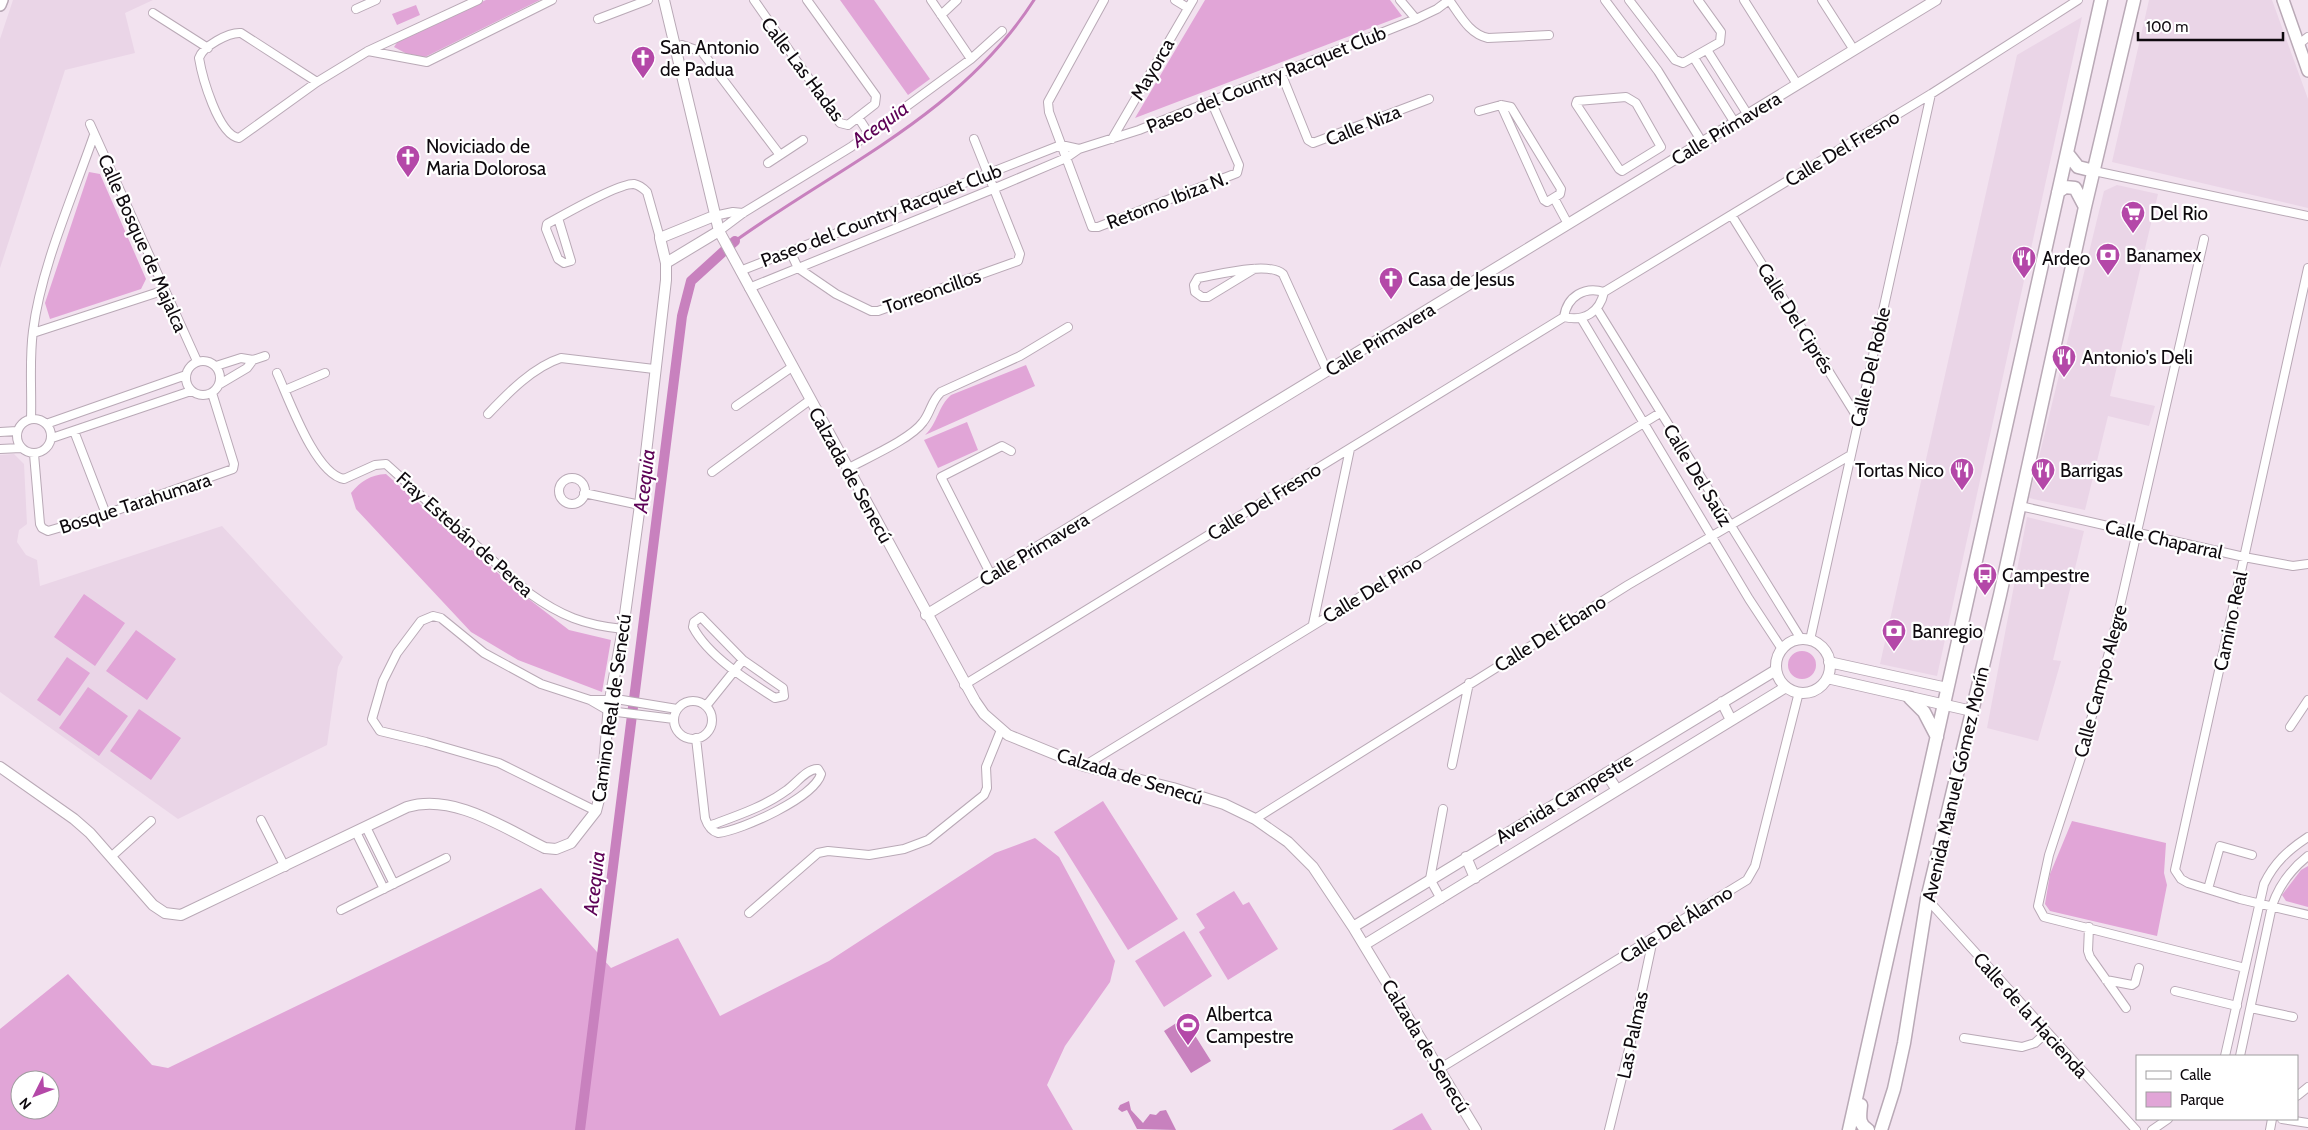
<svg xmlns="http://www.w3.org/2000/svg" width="2308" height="1130" font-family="Cabin,sans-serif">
<rect width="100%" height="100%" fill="#f2e2ef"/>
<path fill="#ead5e7" d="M 13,0 L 153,0 L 125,13 L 135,53 L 65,70 L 0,268 L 0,39 Z
M 2149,0 L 2272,0 L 2308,99 L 2308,208 L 2112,162 Z
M 2082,17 L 1937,676 L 1880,664 L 2017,55 Z
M 2117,185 L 2158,194 L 2110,396 L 2155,406 L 2149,426 L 2108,416 L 2085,510 L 2029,498 L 2104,191 Z
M 14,454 L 24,464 L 27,524 L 19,530 L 17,542 L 26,555 L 37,560 L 40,586 L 222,526 L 343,657 L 338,667 L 327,745 L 178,819 L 0,692 L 0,455 Z
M 2027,517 L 2084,531 L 2053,660 L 2061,661 L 2038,741 L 1987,728 Z"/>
<path fill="#e1a5d7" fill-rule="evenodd" d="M 486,0 L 540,0 L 425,57 L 409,55 L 394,47 L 398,41 Z
M 840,0 L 874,0 L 930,79 L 908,95 Z
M 1205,0 L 1390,0 L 1402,16 L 1135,118 Z
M 416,5 L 420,15 L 397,25 L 392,14 Z
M 89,172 L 100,174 L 146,279 L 141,289 L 50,319 L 45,303 Z
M 1026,365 L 1035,386 L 925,435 C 938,423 938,406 951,395 Z
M 967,422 L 978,450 L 938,468 L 924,440 Z
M 386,474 L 517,590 L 569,630 L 611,640 L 602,692 L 518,660 L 471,632 L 356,509 L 351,493 C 361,481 370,475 386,474 Z
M 84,594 L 125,623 L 95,666 L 54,637 Z
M 136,630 L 176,659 L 147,700 L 106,671 Z
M1788 665a14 14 0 1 1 28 0a14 14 0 1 1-28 0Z
M 67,657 L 90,673 L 60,716 L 37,700 Z
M 88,687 L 128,716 L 99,756 L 59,728 Z
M 139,709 L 181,738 L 151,780 L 110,751 Z
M 1103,801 L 1178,919 L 1128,950 L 1054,832 Z
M 2072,821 L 2166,843 L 2164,873 L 2167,885 L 2157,936 L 2050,911 L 2045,904 L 2050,874 Z
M 1035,838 L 1059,857 L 1115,961 L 1110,982 L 1065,1046 L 1047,1085 L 1073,1130 L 0,1130 L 0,1029 L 68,974 L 152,1065 L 168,1068 L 541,888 L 611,968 L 678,938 L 720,1016 L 829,961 L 995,853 ZM 20,1080 L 50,1080 L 50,1110 L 20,1110 Z
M 2308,866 L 2308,907 L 2286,901 L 2282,895 L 2301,870 Z
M 1234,891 L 1243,905 L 1249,902 L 1278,949 L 1228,980 L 1199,932 L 1205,928 L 1196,914 Z
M 1184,931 L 1212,976 L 1164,1007 L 1135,961 Z
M 1422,1113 L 1432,1130 L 1392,1130 Z"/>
<path fill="#c881be" d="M 1184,1018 L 1211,1061 L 1191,1073 L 1164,1031 Z
M 1129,1101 L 1131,1110 L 1143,1123 L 1150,1114 L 1156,1115 L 1160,1111 L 1166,1110 L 1176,1130 L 1137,1129 L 1127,1110 L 1122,1112 L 1118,1109 L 1120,1105 Z"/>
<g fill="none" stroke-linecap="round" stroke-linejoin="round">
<path stroke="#c881be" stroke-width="3" d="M 735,241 C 841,165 961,114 1034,0"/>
<path stroke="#c881be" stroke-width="10" d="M 580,1130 L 682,316 L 691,281 L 735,241"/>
<defs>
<path id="minor" d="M 754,0 L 840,123 L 848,125 L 875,104 L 876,96 L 807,0
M 931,0 L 971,59
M 1104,0 L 1048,102 L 1049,112 L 1092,227 L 1098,227 L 1237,173 L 1239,165 L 1211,101
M 1175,0 L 1188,8
M 1400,0 L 1416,19
M 1449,0 C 1460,15 1469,34 1488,38 L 1549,35
M 1605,0 L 1658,71 L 1702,142
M 1629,0 L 1675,60 L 1683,63 L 1720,42 L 1721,32 L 1698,0
M 1744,0 L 1797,84
M 1822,0 L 1854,50
M 356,9 L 376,0
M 153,13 L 208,48
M 941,15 L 957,0
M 598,19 L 648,0
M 2299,44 L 2308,37
M 675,48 L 682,45 L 702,52 L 780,155
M 1707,50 L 1748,115
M 368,51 L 427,62 L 552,0
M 1694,58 L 1735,123
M 1281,73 L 1308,140 L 1313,143 L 1429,99
M 317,82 L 241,33 C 229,32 203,46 199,58 C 202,76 218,135 239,138 L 317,82 L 368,51 L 478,0
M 1626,97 L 1636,103 L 1661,147 L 1622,171 L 1619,169 L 1576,104 L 1577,101 Z
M 1479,111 L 1501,105 L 1511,107 L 1561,189 L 1560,194 L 1547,202 L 1544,200 L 1501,105
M 858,117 L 869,134
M 90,124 L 197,361
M 1112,139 L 1193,0
M 768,163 L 803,140
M 2094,171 L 2308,216
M 1554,198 L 1568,224
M 714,216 L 733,212 L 743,213
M 1732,216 L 1859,420
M 558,218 L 571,261 L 564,263 L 558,259 L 546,229 L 547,224 C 563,215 619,183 634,184 C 639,185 643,188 647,192 L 660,238
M 719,231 L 743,213 L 851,147 L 971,59 L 1002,31
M 2204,239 L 2112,641 L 2081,757 L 2049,855 L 2038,906 L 2044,917 L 2245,968
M 790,251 L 798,268 L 836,294 L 871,311 L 878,311 L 1018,261 L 1020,254 L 974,139
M 2308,268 L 2175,870 L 2181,879 L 2188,883 L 2240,899 L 2308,915
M 1254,269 L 1208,297 L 1202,297 L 1195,292 L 1194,285 L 1198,278 C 1217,275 1268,261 1283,274 L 1327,371
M 740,271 L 1061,145 L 1079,149
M 749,288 L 993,189 L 1066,158 L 1079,149 L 1139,130 L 1416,19 L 1437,9 L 1449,0
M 1597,309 L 1801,639
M 1564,317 C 1567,296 1585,286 1604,292
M 1581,318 L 1749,599 L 1782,649
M 33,333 L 165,290
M186 378a17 17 0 1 1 34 0a17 17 0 1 1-34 0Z
M 216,366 L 241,358 L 253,360 L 265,356
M 277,373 C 289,399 315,474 344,479 L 375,465 L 386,464 L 529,593 C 561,616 584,625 623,629
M 220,384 L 247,368 L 253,360
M 285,390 L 325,373
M 736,406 L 792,367
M 488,414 C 508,393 533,367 561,358 L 654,369
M17 436a17 17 0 1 1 34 0a17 17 0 1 1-34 0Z
M 31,419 C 32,390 29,360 33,331 C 41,267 73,196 94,135
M 46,424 L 186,375
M 74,431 L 106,514
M 0,432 L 17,431
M 52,438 L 191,391
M 0,449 L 21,448
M 34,454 L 40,524 L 42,528 L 48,531 L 106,514 L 233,469 L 234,464 L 212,393
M 847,469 C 867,458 911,439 923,422 C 931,412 931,401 941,392 L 1020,356 L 1068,327
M 712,472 L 810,400
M559 491a13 13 0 1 1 26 0a13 13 0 1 1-26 0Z
M 584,493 L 640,505
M 2020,506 L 2244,557 L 2293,566 L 2308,564
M 991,575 L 941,477 L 1002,446 L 1011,451
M 701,617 L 743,660 L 783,688 L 784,696 L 775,698 C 748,681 708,656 693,627 L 694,622 Z
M 1313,624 L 1350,449
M 1810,640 L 1931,94
M 964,685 L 1564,317 C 1584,322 1600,312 1604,292 L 1931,94 L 2078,0
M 590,700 L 622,700 L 677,709
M674 720a19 19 0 1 1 38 0a19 19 0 1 1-38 0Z
M 706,706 L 743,660
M 2290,727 L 2308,700
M 696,738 L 705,818 C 707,824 711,831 718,833 C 742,830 814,798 821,774 L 818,769 C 807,768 796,784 787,790 C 764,807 736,816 709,826
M 1452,765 L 1469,683
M 1084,766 L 1660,413
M 596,811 L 499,763 L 426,742 L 380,731 L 372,719 L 383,681 L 397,653 L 421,621 L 433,616 L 441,618 L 484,653 L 541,684 L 590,700 L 609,711 L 674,719
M 1255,819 L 1628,585 L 1849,456
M 261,820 L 285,867
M 366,827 L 394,884
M 356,832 L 384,889
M 112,856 L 151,821
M 2208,889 L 2220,846 L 2252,855
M 1441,899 L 1430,879 L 1443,809
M 1927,899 L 2136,1130
M 341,910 L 446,858
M 749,913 L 818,853 L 828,851 L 869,855 L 904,849 L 928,840 L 984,795 L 987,788 L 986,767 L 1001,730
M 2089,927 L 2088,951 L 2090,957 L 2126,1008
M 2106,980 L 2132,985 L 2135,983 L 2139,968
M 2175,991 L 2237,1006
M 2251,1008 L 2293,1017
M 1964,1038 L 2022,1047 L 2035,1043 L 2046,1033
M 2225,1056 L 2264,884 C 2274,863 2288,850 2308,837
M 2240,1056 L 2272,906 C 2279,885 2290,870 2308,856
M 1439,1069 L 1747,880 L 1755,866 L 1799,692
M 2297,1096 L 2308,1087
M 2282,1119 L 2308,1123
M 1609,1130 L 1633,1033 L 1653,939
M 2152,1130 L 2168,1119
M 2270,1130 L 2272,1119"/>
<path id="tertiary" d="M 664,0 L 719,231 L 975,701 L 984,714 L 1008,735 L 1084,766 L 1173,788 L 1224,804 L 1255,819 L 1288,842 L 1313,867 L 1353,927 L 1476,1130
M 666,263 L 719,231
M 926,615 L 1936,0
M1776 666a27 27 0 1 1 54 0a27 27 0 1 1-54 0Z
M 1829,662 L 1947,688
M 1827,678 L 1972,711
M 1722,702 L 1731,720
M 0,767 L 74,819 L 90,833 L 153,905 L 165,913 L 181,915 L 407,807 C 454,793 504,828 545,848 L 556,849 L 571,843 L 596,811 L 602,788 L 609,705 L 623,629 L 640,505 L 666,280 L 666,263 L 660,238 L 714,216
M 1606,773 L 1617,790
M 1466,857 L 1475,878
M 1353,927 L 1776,670
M 1364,945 L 1786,687"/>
<path id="secondary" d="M 2283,0 L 2308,71
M 0,5 L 2,0"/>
<path id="primary" d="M 2067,153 L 2078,167 L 2094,171
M 2058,192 L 2065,187 L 2075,188 L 2085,207
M 1910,698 L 1924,712 L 1937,737
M 1861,1105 C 1860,1116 1858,1124 1868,1130
M 1849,1130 L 2101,0
M 1881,1130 L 1894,1089 L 1904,1043 L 1927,899 L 2000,595 L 2085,207 L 2134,0"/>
</defs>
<use href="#minor" stroke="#b9a9b6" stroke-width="10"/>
<use href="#tertiary" stroke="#b9a9b6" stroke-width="12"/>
<use href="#secondary" stroke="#b9a9b6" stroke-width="14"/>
<use href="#primary" stroke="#b9a9b6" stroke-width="15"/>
<use href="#minor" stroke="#fff" stroke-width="8"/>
<use href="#tertiary" stroke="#fff" stroke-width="10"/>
<use href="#secondary" stroke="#fff" stroke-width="11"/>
<use href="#primary" stroke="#fff" stroke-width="12"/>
</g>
<defs>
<symbol id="church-pin" viewBox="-11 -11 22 30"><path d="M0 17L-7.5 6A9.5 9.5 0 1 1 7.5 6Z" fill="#b448a8" stroke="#fff"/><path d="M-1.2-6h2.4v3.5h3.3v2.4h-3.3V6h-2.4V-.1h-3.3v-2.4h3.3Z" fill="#fff"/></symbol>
<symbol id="supermarket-pin" viewBox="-11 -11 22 30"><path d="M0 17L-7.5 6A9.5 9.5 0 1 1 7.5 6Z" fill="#b448a8" stroke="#fff"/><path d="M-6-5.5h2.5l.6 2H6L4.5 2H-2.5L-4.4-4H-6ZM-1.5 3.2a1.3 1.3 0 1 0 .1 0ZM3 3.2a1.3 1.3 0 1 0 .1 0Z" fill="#fff"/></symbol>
<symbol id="bank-pin" viewBox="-11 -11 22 30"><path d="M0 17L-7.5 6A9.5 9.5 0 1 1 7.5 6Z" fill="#b448a8" stroke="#fff"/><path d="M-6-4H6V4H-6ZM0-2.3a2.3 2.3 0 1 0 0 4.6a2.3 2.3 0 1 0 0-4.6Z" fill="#fff"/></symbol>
<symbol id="restaurant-pin" viewBox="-11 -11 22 30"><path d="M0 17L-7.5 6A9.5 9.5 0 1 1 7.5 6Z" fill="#b448a8" stroke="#fff"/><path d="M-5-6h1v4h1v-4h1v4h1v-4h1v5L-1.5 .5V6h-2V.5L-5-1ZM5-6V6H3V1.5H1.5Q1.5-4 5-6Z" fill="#fff"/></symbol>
<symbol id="bus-pin" viewBox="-11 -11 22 30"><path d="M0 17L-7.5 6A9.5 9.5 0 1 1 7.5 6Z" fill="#b448a8" stroke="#fff"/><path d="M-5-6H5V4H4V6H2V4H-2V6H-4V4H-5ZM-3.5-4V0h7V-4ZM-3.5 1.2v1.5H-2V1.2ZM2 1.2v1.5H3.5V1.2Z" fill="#fff"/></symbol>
<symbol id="stadium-pin" viewBox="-11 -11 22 30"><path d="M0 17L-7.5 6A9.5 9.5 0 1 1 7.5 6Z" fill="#b448a8" stroke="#fff"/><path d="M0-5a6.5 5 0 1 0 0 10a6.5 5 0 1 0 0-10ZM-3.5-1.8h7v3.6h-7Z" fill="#fff"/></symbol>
</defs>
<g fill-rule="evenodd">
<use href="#church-pin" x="629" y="44" width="28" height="38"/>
<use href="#church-pin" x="394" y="143" width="28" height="38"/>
<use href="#supermarket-pin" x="2119" y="199" width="28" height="38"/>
<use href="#bank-pin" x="2094" y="241" width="28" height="38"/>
<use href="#restaurant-pin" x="2010" y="244" width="28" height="38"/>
<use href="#church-pin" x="1377" y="265" width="28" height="38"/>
<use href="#restaurant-pin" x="2050" y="343" width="28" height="38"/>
<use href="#restaurant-pin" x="1948" y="456" width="28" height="38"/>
<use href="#restaurant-pin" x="2029" y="456" width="28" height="38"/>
<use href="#bus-pin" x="1971" y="561" width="28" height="38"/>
<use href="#bank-pin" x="1880" y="617" width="28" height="38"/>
<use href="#stadium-pin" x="1174" y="1011" width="28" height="38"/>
</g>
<g text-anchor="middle" stroke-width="4.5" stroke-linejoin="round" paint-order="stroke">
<g font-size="19" fill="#0e090e" stroke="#fff" text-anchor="start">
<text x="660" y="54">San Antonio<tspan x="660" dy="22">de Padua</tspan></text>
<text x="426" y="153">Noviciado de<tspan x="426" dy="22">Maria Dolorosa</tspan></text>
<text x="2150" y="220">Del Rio</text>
<text x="2126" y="262">Banamex</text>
<text x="2042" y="265">Ardeo</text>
<text x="1408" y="286">Casa de Jesus</text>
<text x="2082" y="364">Antonio's Deli</text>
<text x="1944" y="477" text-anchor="end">Tortas Nico</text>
<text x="2060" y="477">Barrigas</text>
<text x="2002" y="582">Campestre</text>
<text x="1912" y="638">Banregio</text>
<text x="1206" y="1021">Albertca<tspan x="1206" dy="22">Campestre</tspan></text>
</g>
<g font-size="19" fill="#0e090e" stroke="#fff">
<text transform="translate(803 69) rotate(53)" y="7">Calle Las Hadas</text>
<text transform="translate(1152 69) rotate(-60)" y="7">Mayorca</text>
<text transform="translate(1266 79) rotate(-22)" y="7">Paseo del Country Racquet Club</text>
<text transform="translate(1363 125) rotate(-22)" y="7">Calle Niza</text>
<text transform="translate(1726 128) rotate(-31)" y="7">Calle Primavera</text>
<text transform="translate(1842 148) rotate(-31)" y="7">Calle Del Fresno</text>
<text transform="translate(1167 200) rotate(-21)" y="7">Retorno Ibiza N.</text>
<text transform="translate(881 215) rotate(-21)" y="7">Paseo del Country Racquet Club</text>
<text transform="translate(143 243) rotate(66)" y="7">Calle Bosque de Majalca</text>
<text transform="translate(932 291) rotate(-19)" y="7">Torreoncillos</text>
<text transform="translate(1796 318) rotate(58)" y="7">Calle Del Ciprés</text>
<text transform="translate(1380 339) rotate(-31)" y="7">Calle Primavera</text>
<text transform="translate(1870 367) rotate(-77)" y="7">Calle Del Roble</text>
<text transform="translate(851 475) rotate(61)" y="7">Calzada de Senecú</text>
<text transform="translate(1698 475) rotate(59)" y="7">Calle Del Saúz</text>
<text transform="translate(1264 501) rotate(-32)" y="7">Calle Del Fresno</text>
<text transform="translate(135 503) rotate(-18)" y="7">Bosque Tarahumara</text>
<text transform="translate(465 534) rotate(42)" y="7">Fray Estebán de Perea</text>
<text transform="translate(2164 539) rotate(13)" y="7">Calle Chaparral</text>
<text transform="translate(1034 549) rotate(-31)" y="7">Calle Primavera</text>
<text transform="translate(1372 589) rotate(-31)" y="7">Calle Del Pino</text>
<text transform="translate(2230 621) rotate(-78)" y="7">Camino Real</text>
<text transform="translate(1550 633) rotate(-32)" y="7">Calle Del Ébano</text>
<text transform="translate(2100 681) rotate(-75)" y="7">Calle Campo Alegre</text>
<text transform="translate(611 708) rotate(-82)" y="7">Camino Real de Senecú</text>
<text transform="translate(1130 776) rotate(17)" y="7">Calzada de Senecú</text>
<text transform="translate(1955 784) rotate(-77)" y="7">Avenida Manuel Gómez Morín</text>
<text transform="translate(1564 798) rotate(-31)" y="7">Avenida Campestre</text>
<text transform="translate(1676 924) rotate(-32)" y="7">Calle Del Álamo</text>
<text transform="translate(2031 1015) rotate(48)" y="7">Calle de la Hacienda</text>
<text transform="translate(1632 1035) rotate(-78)" y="7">Las Palmas</text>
<text transform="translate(1426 1046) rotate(59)" y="7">Calzada de Senecú</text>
</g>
<g font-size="20" font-style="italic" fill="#5d0256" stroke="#fff">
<text transform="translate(880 124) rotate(-35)" y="7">Acequia</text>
<text transform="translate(644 481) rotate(-83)" y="7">Acequia</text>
<text transform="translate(594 883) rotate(-83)" y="7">Acequia</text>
</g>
</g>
<rect x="2136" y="1055" width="162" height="65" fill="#ffffff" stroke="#9f9d9f"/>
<rect x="2146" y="1071" width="25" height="8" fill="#ffffff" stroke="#9f9d9f"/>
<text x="2180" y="1080" font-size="15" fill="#0e090e">Calle</text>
<rect x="2146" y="1092" width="25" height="15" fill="#e1a5d7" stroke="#9f9d9f"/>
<text x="2180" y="1105" font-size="15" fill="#0e090e">Parque</text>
<g transform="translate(35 1095) rotate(228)"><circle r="24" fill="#ffffff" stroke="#9f9d9f"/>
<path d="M0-4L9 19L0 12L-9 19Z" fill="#b448a8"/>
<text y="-8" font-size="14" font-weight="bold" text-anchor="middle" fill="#0e090e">N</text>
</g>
<path d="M2138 32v8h145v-8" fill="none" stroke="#0e090e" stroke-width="2.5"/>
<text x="2146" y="32" font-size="15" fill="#0e090e" stroke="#ffffff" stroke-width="4" paint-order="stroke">100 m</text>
</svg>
